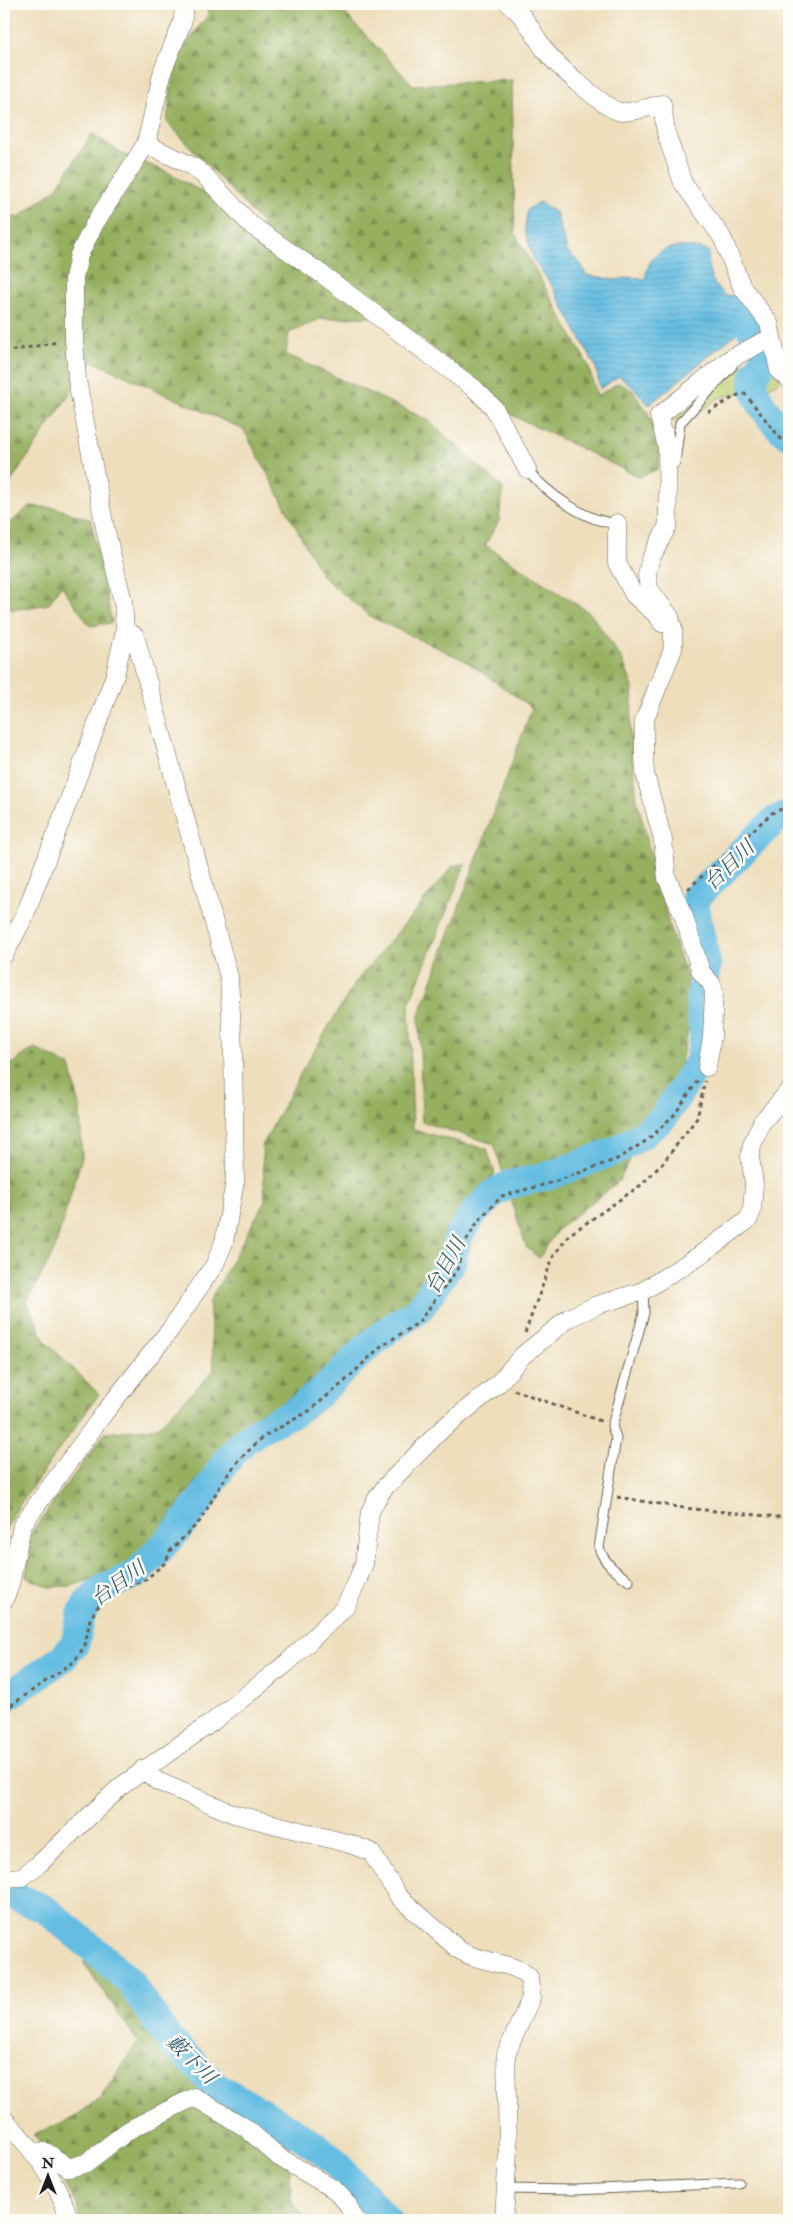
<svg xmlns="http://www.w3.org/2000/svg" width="793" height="2224" font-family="'IM FELL Double Pica','Noto Serif JP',serif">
<defs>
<pattern id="grass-tufts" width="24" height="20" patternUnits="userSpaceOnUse" patternTransform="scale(1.25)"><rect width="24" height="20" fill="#bdcc6e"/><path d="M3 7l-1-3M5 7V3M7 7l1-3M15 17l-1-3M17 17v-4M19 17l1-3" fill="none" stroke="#a2af5f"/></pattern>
<pattern id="forest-firs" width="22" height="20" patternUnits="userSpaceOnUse" patternTransform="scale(1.25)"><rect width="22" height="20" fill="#96b061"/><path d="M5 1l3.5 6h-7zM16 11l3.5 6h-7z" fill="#7a8e4f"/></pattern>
<pattern id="water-rules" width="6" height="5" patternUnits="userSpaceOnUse" patternTransform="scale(1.25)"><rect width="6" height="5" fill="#65bde2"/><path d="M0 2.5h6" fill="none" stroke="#57a2c1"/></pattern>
</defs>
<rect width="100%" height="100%" fill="#fdfcf7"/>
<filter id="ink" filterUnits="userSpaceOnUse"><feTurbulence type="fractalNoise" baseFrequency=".02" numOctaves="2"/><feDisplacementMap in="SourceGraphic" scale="10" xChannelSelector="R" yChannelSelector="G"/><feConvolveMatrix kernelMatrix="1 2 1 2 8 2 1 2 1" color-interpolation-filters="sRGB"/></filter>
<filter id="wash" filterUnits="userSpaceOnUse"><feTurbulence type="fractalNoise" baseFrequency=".0096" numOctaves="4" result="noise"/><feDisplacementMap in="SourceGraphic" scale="20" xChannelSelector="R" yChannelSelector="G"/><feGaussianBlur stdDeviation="1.12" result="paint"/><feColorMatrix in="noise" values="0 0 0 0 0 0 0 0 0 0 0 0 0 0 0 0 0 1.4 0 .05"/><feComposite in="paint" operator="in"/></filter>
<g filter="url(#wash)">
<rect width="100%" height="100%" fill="#eedebc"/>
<path fill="url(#grass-tufts)" stroke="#6c7445" d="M 768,350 L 780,381 L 753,396 L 750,390 L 719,398 L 690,419 L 670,420 L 702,389 L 736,370 L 760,352 Z"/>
<path fill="url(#forest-firs)" stroke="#59663e" d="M 206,4 L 336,4 L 413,85 L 512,80 L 515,233 L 588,365 L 597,396 L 618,383 L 632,390 L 648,412 L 661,448 L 658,469 L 639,477 L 512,415 L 489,391 L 391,316 L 320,319 L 289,333 L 286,354 L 428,420 L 503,488 L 499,521 L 485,545 L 590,613 L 622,659 L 633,687 L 630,735 L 637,800 L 669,925 L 687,977 L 689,1027 L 680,1066 L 619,1181 L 558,1229 L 539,1258 L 526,1247 L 494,1144 L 422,1122 L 419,1016 L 532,708 L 466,661 L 371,617 L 322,576 L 244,430 L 92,361 L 4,492 L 4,217 L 19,217 L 55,190 L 92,134 L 125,155 L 165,171 L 204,193 L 243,227 L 264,225 L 167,122 L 174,66 L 182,50 L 208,15 Z
M 30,506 L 56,508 L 91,520 L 112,623 L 90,626 L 61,585 L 49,604 L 12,610 L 4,598 L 4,528 Z
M 466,863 L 409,1004 L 413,1130 L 487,1149 L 495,1174 L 463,1207 L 447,1239 L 414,1297 L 294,1395 L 228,1438 L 150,1543 L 115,1572 L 71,1586 L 49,1587 L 26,1577 L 31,1533 L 105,1433 L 158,1427 L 214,1370 L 209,1302 L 265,1201 L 262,1146 L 303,1069 L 355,983 L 453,866 Z
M 34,1048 L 70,1066 L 80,1107 L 82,1157 L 54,1251 L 27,1302 L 45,1341 L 99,1394 L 18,1507 L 4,1533 L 4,1069 Z
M 87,1954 L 121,1985 L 183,2065 L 289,2141 L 291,2199 L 307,2220 L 79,2220 L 77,2204 L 34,2134 L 73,2118 L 101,2097 L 138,2042 L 84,1963 Z"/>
<path fill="url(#water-rules)" stroke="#406c7f" d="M 539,202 L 556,213 L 567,251 L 581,264 L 586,275 L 617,280 L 631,277 L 645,280 C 646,274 648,266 651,261 C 665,242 689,246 709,251 C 707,272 710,281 726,296 L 743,294 L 755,318 L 649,405 L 634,388 L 619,376 L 600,389 L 596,367 L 552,286 L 533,259 L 525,230 L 527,210 Z"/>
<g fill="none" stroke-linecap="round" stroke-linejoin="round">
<path stroke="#65bde2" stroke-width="29" d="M 747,322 L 754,333
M 764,352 C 765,363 758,367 754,377 C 749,394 776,427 789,436
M 4,1699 L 63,1658 L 75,1643 L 82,1613 L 88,1602 L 104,1588 L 136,1574 L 178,1530 L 202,1499 L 224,1464 L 243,1442 L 262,1428 L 295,1412 L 320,1393 L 364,1350 L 388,1330 L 418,1311 L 452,1261 L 459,1235 L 474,1213 L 494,1193 L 508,1185 L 551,1175 L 616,1151 L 642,1135 L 663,1118 L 699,1062 L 704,1038 L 700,1002 L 707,965 L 695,909 L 696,897 L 775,820 L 789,814
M 4,1892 L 45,1909 L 104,1958 L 130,1982 L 168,2038 L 215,2085 L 303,2137 L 330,2157 L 387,2220"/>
</g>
</g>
<g filter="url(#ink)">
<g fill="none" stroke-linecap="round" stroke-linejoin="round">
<defs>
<path id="service" d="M 675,463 L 680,423 L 732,366
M 527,469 C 545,492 587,523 617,523
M 629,1581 C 615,1571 605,1564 599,1548 L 616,1438 L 612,1426 L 644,1313 L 643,1291
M 506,2189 L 575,2190 L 739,2183"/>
<path id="minor" d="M 509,4 C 525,15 533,33 544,49 C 553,62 606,110 621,112 C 630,113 653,106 662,104 L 666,133 L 683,183 L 722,237 L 742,287 L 769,323 L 779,371 L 789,379
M 146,144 L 192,166 L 205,176 L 251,225 L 323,275 L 475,389 L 494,408 L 527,469
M 617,523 L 617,563 L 634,595 L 658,616 L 662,623
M 4,955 L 24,917 L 72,792 L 115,675 L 125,630 L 123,602 L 105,528 L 77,380 L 74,340 L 74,278 L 79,255 L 95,223 L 146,144 L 163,70 L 182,23 L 185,4
M 707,1067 L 712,1037 L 714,991 L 711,983 L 701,972 L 684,917 L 667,878 L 663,840 L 645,774 L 644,756 L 644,721 L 673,649 L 673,628 L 670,617 L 649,589 L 647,575 L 650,560 L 668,525 L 667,447 L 659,416 L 730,359 L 770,338
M 4,1600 L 10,1585 L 22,1525 L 105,1412 L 170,1330 L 215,1264 L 224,1242 L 235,1181 L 233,1051 L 229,977 L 135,636 L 125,630
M 143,1769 L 157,1781 L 234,1814 L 350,1844 L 371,1852 L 399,1897 L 458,1949 C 479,1964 511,1960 529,1977 L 531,1998 L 506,2054 L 508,2150 L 504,2220
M 4,1878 L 22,1877 L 39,1864 L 120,1787 L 211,1723 L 287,1663 L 345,1607 L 356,1584 L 364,1564 L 370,1512 L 376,1500 L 385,1487 L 442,1429 L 497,1385 L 522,1356 L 569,1318 L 597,1305 L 643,1291 L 700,1255 L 748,1220 L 752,1211 L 754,1183 L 750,1157 L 752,1145 L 762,1122 L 789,1091
M 4,2119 C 31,2148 59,2180 69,2220
M 32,2151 L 46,2152 L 69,2168 L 86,2163 L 129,2130 L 194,2097 L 246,2128 L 279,2157 L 335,2190 L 347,2203 L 355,2220"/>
</defs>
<use href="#service" stroke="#666054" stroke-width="11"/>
<use href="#minor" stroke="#666054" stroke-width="19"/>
<path stroke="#666054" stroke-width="3" stroke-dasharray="4 4" stroke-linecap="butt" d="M 4,352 L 58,342
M 708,412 L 738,395 L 745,394 L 781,439 L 789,444
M 688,889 L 772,813 L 789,806
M 525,1333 L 553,1257 L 569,1235 L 641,1185 L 662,1164 L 697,1118 L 705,1081
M 514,1390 L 603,1422
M 617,1497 L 684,1508 L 789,1518
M 4,1710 L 75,1661 L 85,1645 L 90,1619 L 97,1608 L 109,1594 L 145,1580 L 166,1562 L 170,1551 L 200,1521 L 223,1481 L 239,1460 L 263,1437 L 309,1411 L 344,1382 L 380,1347 L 418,1323 L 457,1270 L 463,1246 L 479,1220 L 502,1196 L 557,1181 L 617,1159 L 649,1139 L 675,1114 L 698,1080"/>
<use href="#service" stroke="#fff" stroke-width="9"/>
<use href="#minor" stroke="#fff" stroke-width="18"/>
</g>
</g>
<g text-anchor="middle" stroke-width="5" stroke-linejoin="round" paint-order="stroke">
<g font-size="20" font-style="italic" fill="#395c6b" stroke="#fdfcf7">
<text transform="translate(729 865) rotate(-44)" y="7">台目川</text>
<text transform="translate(445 1265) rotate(-61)" y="7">台目川</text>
<text transform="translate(118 1583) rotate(-36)" y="7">台目川</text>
<text transform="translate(192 2059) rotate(45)" y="7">藪下川</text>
</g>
</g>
<rect width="793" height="2224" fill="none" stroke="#fdfcf7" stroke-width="20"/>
<g transform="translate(48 2176)" stroke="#fdfcf7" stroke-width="4" paint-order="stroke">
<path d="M0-4L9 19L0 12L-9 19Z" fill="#1c1c1c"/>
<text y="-8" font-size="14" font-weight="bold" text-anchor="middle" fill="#1c1c1c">N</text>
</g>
</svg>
